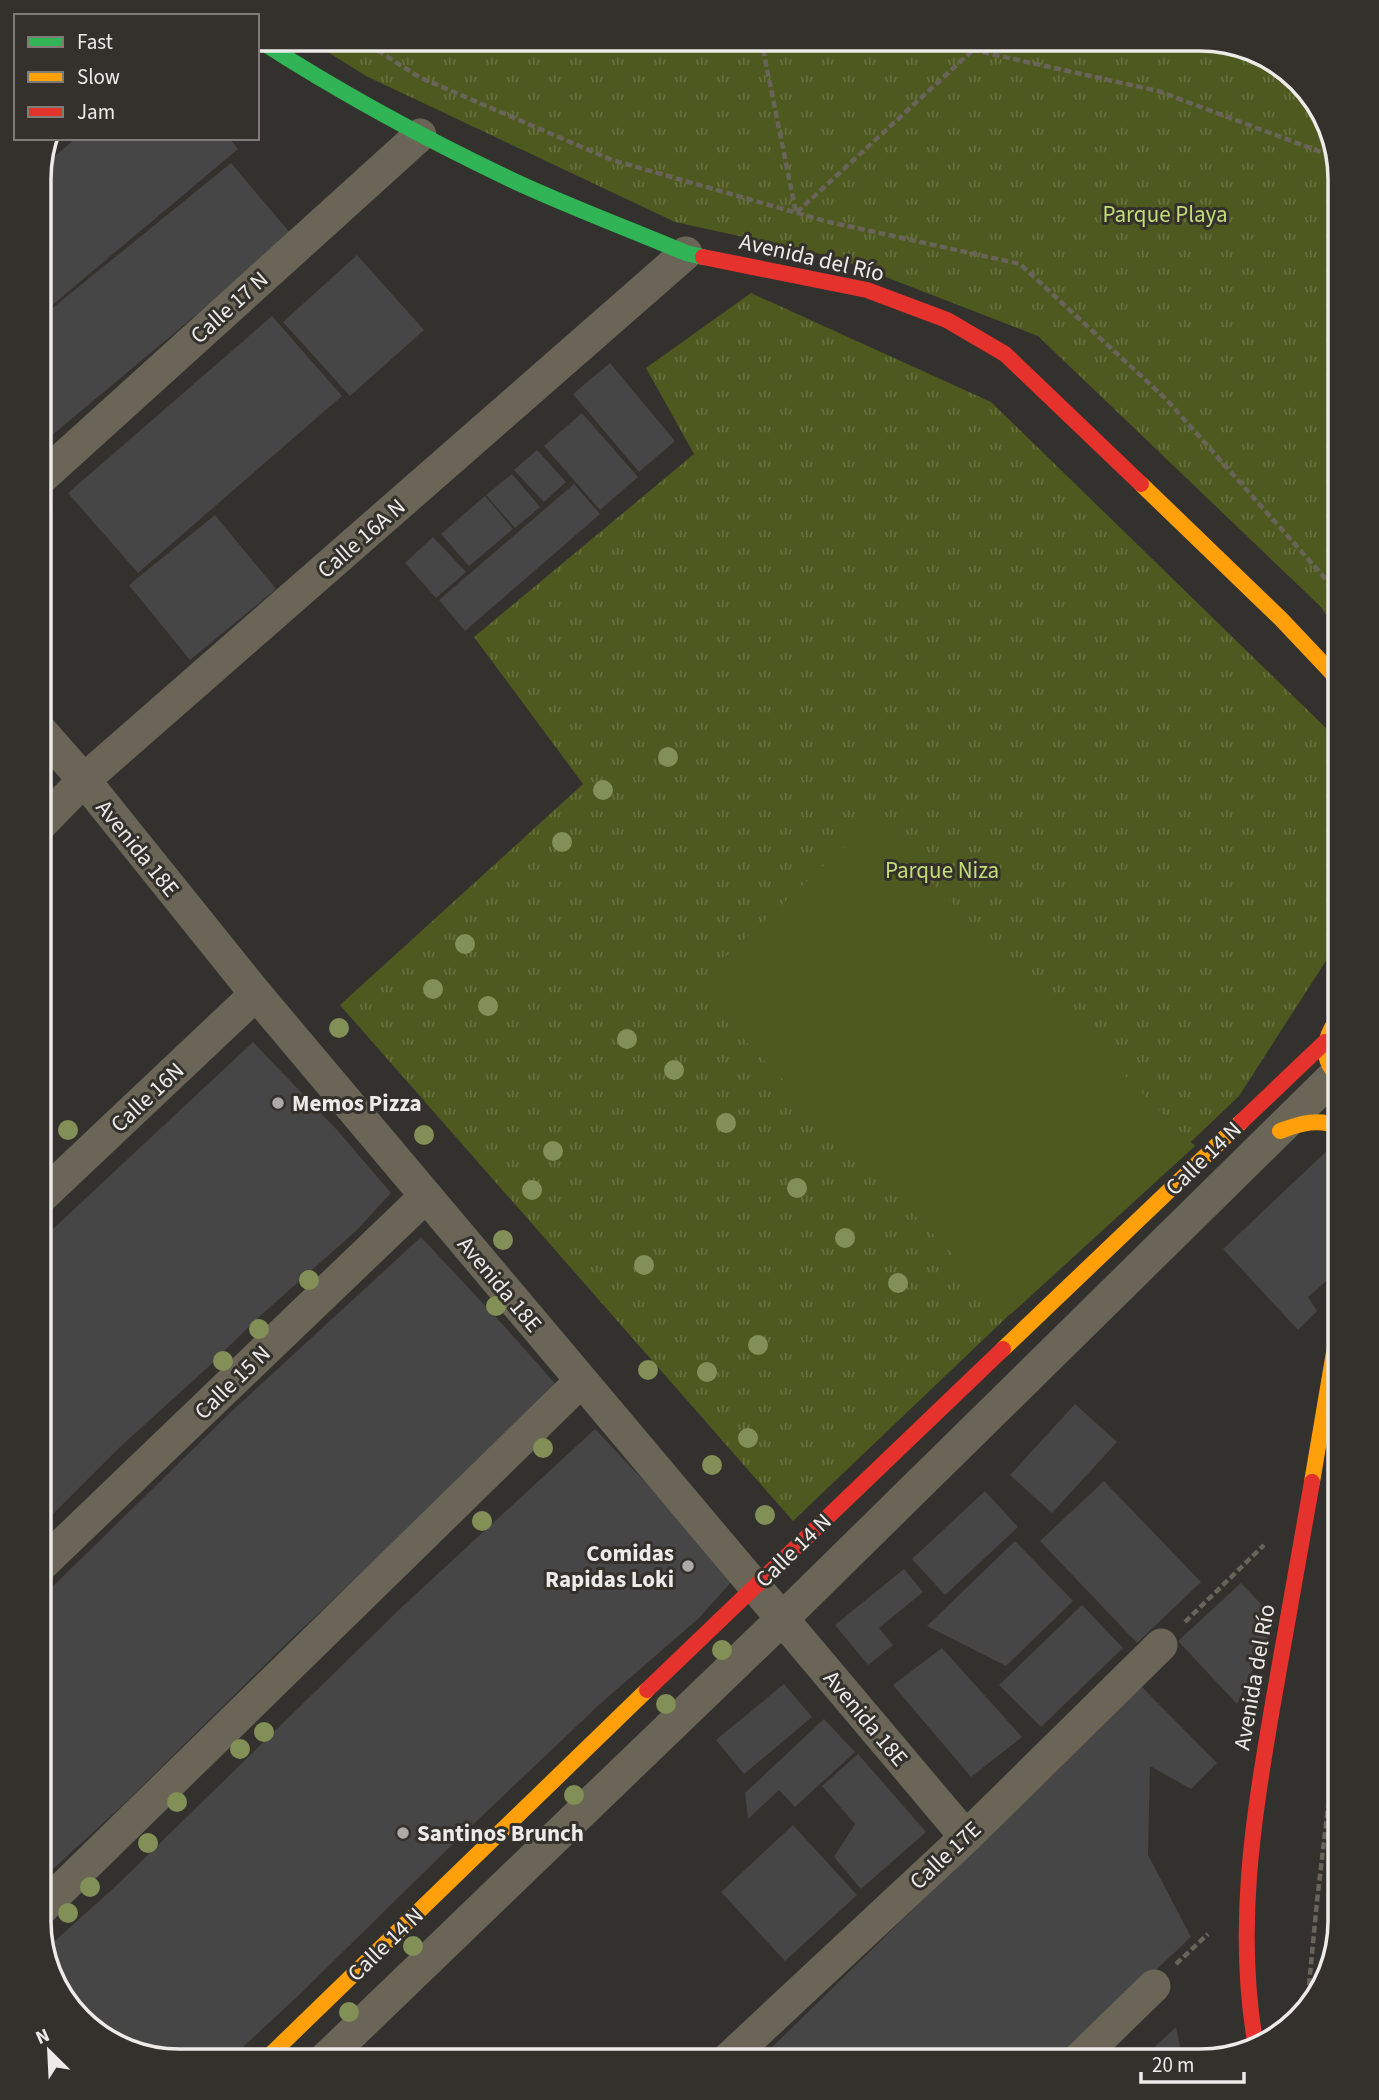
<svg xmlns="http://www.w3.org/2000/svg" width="1379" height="2100" font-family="'Source Sans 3',sans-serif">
<defs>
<pattern id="park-tufts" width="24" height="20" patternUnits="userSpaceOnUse" patternTransform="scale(1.75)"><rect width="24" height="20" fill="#4d591e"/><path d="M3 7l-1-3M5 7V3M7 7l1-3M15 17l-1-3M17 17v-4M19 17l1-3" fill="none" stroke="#67713f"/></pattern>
</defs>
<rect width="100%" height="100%" fill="#33312e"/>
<path fill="url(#park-tufts)" d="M 307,39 L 1209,39 L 1271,57 L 1322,109 L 1340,179 L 1340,636 L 1321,607 L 1038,336 L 834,257 L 675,222 L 366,76 Z
M 751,293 L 991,402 L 1328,730 L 1340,798 L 1340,939 L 1239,1096 L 793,1521 L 340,1005 L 583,784 L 474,637 L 694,454 L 646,368 Z"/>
<path fill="#4d591e" d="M 871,822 L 1195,1146 L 1011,1314 L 693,987 Z"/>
<path fill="#474646" d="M 76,138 L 229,138 L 238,149 L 44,312 L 39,306 L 39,170 Z
M 231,163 L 292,235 L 39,446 L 39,319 Z
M 357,255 L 424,330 L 350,396 L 283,322 Z
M 272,316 L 342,396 L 138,573 L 68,493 Z
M 610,363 L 675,441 L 639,472 L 573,394 Z
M 582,413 L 638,477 L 600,510 L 544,446 Z
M 537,450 L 566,482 L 544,502 L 514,470 Z
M 512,474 L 540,507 L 515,528 L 486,495 Z
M 574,484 L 600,514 L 465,631 L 439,600 Z
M 485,496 L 513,529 L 469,566 L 441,534 Z
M 215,515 L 276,589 L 190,660 L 129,585 Z
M 433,537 L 466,572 L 436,598 L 405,563 Z
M 39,770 L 56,789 L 39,805 Z
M 253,1042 L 338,1131 L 391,1193 L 357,1230 L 260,1316 L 207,1368 L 120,1447 L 39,1528 L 39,1242 Z
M 1331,1147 L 1340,1269 L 1308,1297 L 1317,1311 L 1298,1330 L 1223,1249 Z
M 421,1237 L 505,1327 L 559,1388 L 288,1642 L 126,1802 L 39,1882 L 39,1600 L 231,1412 Z
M 1075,1404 L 1117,1442 L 1052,1513 L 1010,1475 Z
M 595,1429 L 679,1518 L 733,1580 L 699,1618 L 601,1703 L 462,1835 L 300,1994 L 228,2061 L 170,2061 L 108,2043 L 57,1991 L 46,1949 L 117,1885 L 404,1605 Z
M 1104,1481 L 1201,1582 L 1137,1643 L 1040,1541 Z
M 985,1491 L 1018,1527 L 945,1595 L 912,1559 Z
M 1015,1541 L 1073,1601 L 1006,1666 L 927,1626 Z
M 904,1569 L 923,1592 L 879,1628 L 893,1645 L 868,1665 L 835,1625 Z
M 1241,1583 L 1276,1620 L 1237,1704 L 1178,1641 Z
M 1082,1605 L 1123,1648 L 1041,1727 L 999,1685 Z
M 942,1648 L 1022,1737 L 971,1777 L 893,1685 Z
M 784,1684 L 812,1717 L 744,1774 L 716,1740 Z
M 1141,1686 L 1217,1763 L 1191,1789 L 1150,1766 L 1148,1855 L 1191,1937 L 1059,2061 L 758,2061 Z
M 824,1719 L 855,1752 L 795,1807 L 779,1790 L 748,1819 L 745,1793 Z
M 858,1754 L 926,1832 L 861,1889 L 834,1857 L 855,1824 L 822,1786 Z
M 793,1825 L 857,1895 L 785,1961 L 721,1892 Z
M 1176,2027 L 1183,2061 L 1140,2061 Z"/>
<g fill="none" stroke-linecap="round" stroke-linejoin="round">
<path stroke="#69645a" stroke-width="4.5" stroke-dasharray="7 3.5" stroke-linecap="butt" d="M 360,39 L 419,77 L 612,160 L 825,221 L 1020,264 L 1166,399 L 1340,595
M 761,39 L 796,213 L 973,50
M 970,39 L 973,50 L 1158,91 L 1321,152 L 1336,161
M 1185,1622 L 1264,1545
M 1176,1964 L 1208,1934
M 1307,2006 L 1317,1901 L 1340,1705"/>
<path stroke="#6a6556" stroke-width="33" d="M 39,480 L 420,135
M 39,729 L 84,780 L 256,994 L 966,1837
M 39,826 L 84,780 L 686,253
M 39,1199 L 256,994
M 39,1567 L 426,1196
M 39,1911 L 581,1381
M 323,2061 L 782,1619 L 1336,1074
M 726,2061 L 966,1837 L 1161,1645
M 1077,2061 L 1154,1986"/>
<path stroke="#30b455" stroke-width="16" d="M 257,39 C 339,92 425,139 514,181 C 570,207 629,229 686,253 L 703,257"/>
<path stroke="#ff9f0a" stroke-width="16" d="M 1141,484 L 1281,619 L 1332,673 L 1340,688
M 1340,1017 C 1323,1036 1319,1060 1340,1077
M 1280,1131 C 1301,1123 1319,1118 1340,1127
M 1003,1349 L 1241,1122
M 1312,1482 L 1340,1317
M 264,2061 L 647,1690"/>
<path stroke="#e5322d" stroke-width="16" d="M 703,257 L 867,290 L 947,320 L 1005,354 L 1141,484
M 1241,1122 L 1325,1042
M 647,1690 L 1003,1349
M 1256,2047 C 1235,1929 1253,1820 1273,1703 C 1286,1629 1299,1555 1312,1482"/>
</g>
<g fill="#828f56">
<circle cx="668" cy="757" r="10"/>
<circle cx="603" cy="790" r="10"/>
<circle cx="562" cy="842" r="10"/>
<circle cx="465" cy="944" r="10"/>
<circle cx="433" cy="989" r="10"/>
<circle cx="488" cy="1006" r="10"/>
<circle cx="339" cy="1028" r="10"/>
<circle cx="627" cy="1039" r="10"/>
<circle cx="674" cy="1070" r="10"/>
<circle cx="726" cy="1123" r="10"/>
<circle cx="68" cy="1130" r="10"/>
<circle cx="424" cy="1135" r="10"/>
<circle cx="553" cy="1151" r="10"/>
<circle cx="797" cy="1188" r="10"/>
<circle cx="532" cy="1190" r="10"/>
<circle cx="845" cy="1238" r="10"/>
<circle cx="503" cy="1240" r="10"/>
<circle cx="644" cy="1265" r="10"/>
<circle cx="309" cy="1280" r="10"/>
<circle cx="898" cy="1283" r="10"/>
<circle cx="496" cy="1306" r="10"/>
<circle cx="259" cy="1329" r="10"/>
<circle cx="758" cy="1345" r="10"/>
<circle cx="223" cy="1361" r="10"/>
<circle cx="648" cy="1370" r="10"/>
<circle cx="707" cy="1372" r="10"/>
<circle cx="748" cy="1438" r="10"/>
<circle cx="543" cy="1448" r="10"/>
<circle cx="712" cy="1465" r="10"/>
<circle cx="765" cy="1515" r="10"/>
<circle cx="482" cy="1521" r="10"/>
<circle cx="722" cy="1650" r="10"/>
<circle cx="666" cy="1704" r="10"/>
<circle cx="264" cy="1732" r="10"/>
<circle cx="240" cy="1749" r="10"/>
<circle cx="574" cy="1795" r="10"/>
<circle cx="177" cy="1802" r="10"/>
<circle cx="148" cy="1843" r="10"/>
<circle cx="90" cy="1887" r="10"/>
<circle cx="68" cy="1913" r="10"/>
<circle cx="413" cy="1946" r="10"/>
<circle cx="349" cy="2012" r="10"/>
</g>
<g fill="#acaaa7" stroke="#34312d" stroke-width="2.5">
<circle cx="278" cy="1103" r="7"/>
<circle cx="688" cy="1566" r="7"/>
<circle cx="403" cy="1833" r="7"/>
</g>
<g text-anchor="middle" stroke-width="6" stroke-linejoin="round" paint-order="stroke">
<g font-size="23" fill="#c3dc77" stroke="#34312d">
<text x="1165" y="222">Parque Playa</text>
<text x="942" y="878">Parque Niza</text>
</g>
<g font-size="23" fill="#edebe8" stroke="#34312d">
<text transform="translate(812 257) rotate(13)" y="8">Avenida del Río</text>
<text transform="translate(229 307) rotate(-42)" y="8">Calle 17 N</text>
<text transform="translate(361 538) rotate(-41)" y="8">Calle 16A N</text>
<text transform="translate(138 848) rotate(51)" y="8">Avenida 18E</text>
<text transform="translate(147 1097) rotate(-43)" y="8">Calle 16N</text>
<text transform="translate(1203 1158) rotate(-44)" y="8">Calle 14 N</text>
<text transform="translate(500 1284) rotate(50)" y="8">Avenida 18E</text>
<text transform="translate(232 1382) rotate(-44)" y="8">Calle 15 N</text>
<text transform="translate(793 1550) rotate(-44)" y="8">Calle 14 N</text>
<text transform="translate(1254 1677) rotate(-80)" y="8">Avenida del Río</text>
<text transform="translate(866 1718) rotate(50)" y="8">Avenida 18E</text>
<text transform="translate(945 1855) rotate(-43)" y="8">Calle 17E</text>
<text transform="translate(385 1944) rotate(-44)" y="8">Calle 14 N</text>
</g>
<g font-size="23" font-weight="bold" fill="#edebe8" stroke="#34312d" text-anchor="start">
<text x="292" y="1111">Memos Pizza</text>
<text x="674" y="1561" text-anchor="end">Comidas<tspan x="674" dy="26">Rapidas Loki</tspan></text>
<text x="417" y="1841">Santinos Brunch</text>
</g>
</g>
<path d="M0 0H1379V2100H0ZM179 51H1200A128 128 0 0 1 1328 179V1921A128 128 0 0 1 1200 2049H179A128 128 0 0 1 51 1921V179A128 128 0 0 1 179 51Z" fill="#34312d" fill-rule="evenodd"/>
<path fill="none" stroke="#edebe8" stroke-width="3.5" d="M179 51H1200A128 128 0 0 1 1328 179V1921A128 128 0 0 1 1200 2049H179A128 128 0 0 1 51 1921V179A128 128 0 0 1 179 51Z"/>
<rect x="14" y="14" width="245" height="126" fill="#34312d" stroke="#7e7b78" stroke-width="2"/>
<rect x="28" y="37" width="35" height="10" fill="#30b455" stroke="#7e7b78" stroke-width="2"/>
<text x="77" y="49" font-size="21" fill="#edebe8">Fast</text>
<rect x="28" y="72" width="35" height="10" fill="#ff9f0a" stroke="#7e7b78" stroke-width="2"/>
<text x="77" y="84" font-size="21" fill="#edebe8">Slow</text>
<rect x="28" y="107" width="35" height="10" fill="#e5322d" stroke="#7e7b78" stroke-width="2"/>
<text x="77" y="119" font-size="21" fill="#edebe8">Jam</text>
<g transform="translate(49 2051) rotate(336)" stroke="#34312d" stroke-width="5" paint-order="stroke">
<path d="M0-5L12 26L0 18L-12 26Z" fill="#edebe8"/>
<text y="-10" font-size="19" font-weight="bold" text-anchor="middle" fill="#edebe8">N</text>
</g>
<path d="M1141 2072v10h103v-10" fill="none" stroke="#edebe8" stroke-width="3.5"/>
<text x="1152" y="2072" font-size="21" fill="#edebe8" stroke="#34312d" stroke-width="5" paint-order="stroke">20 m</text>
</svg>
